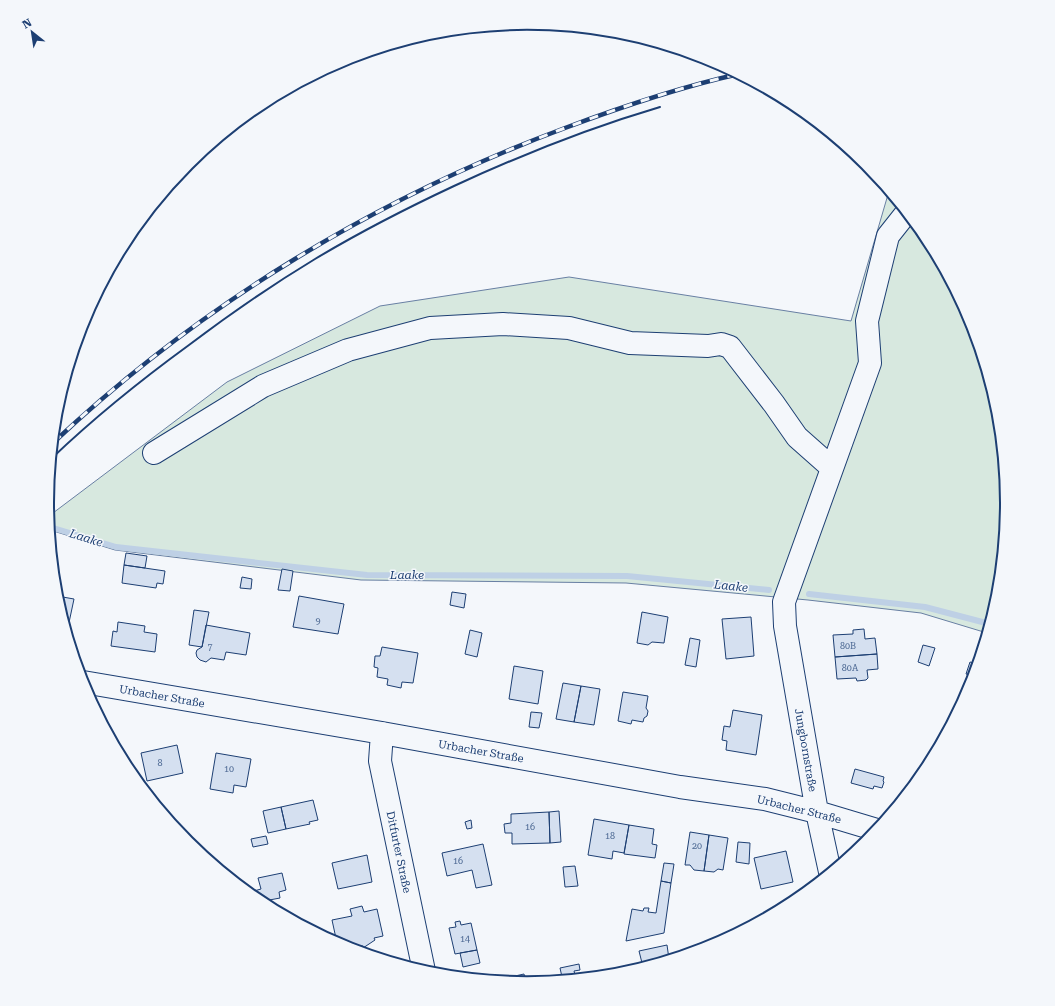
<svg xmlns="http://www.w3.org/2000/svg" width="1055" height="1006" font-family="'Roboto Serif',serif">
<rect width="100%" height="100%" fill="#f4f7fb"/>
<path fill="#d7e8df" stroke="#687fa3" d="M 889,191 L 927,237 L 971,320 L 998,410 L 1007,503 L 998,597 L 987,633 L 921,613 L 808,600 L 626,583 L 361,580 L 115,550 L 50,530 L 49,516 L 227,382 L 380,306 L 569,277 L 851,321 Z"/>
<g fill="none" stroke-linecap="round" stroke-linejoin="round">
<path stroke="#bed0e5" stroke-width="6" d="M 50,527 L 116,547 L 367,575 L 627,576 L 769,590
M 809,594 L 925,607 L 990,624"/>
</g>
<path fill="#d5e0f0" stroke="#1d3f73" d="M 126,553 L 147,556 L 145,568 L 124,565 Z
M 124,565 L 165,571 L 163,584 L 157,583 L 156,588 L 122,583 Z
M 282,569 L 293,571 L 290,591 L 278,590 Z
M 242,577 L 252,579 L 251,589 L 240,588 Z
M 452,592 L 466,594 L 464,608 L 450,605 Z
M 57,596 L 74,599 L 67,632 Z
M 299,596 L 344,604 L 338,634 L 293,627 Z
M 194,610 L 209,612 L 202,647 L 189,645 Z
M 642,612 L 668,617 L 664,643 L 652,642 L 648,645 L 637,643 Z
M 751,617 L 754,656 L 726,659 L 722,619 Z
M 118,622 L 145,626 L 144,632 L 157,634 L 155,652 L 111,646 L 113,631 L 117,632 Z
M 206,625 L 250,633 L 246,655 L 226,652 L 224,660 L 211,658 L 206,662 L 200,660 L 197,657 L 196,653 L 197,650 L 202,647 Z
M 864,629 L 865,639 L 875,638 L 877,654 L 835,657 L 833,635 L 853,634 L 853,630 Z
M 470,630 L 482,633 L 477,657 L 465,654 Z
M 690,638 L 700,640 L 696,667 L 685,665 Z
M 923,645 L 935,648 L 929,666 L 918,662 Z
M 382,647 L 418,653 L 413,683 L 402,682 L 401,688 L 387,685 L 388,679 L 377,677 L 378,668 L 374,667 L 375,656 L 380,656 Z
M 877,654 L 878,669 L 867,670 L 868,678 L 866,680 L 857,681 L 856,678 L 837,679 L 835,657 Z
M 970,662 L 978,664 L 974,676 L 966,674 Z
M 514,666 L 543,671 L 538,704 L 509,699 Z
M 563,683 L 581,686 L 574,722 L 556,719 Z
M 581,686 L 600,689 L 594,725 L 574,722 Z
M 623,692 L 648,696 L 646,708 L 648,711 L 647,716 L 644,718 L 643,722 L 632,720 L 631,724 L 618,721 Z
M 733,710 L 762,715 L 756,755 L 726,750 L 727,741 L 722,740 L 724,726 L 730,727 Z
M 531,712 L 542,713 L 539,728 L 529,727 Z
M 177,745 L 183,773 L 147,781 L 141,753 Z
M 216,753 L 251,759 L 246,787 L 234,785 L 233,793 L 210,789 Z
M 855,769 L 884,777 L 883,781 L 884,782 L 882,788 L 874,786 L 873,789 L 851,783 Z
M 313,800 L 318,820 L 309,822 L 310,824 L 286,829 L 281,807 Z
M 281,807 L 286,829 L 268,833 L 263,811 Z
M 559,811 L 561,842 L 550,843 L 549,812 Z
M 549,812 L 550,843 L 512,844 L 512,833 L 505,833 L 504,824 L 511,823 L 511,814 Z
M 594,819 L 629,825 L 624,853 L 613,851 L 612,859 L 588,855 Z
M 471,820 L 472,828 L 467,829 L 465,822 Z
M 629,825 L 654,829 L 652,844 L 657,845 L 655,858 L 624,854 Z
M 690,832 L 709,835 L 704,871 L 694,870 L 690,865 L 685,865 Z
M 709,835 L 728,838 L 723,870 L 718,869 L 714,872 L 704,871 Z
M 266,836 L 268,844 L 253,847 L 251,839 Z
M 738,842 L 750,843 L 749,864 L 736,862 Z
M 483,844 L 492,885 L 476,888 L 472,870 L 447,876 L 442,853 Z
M 786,851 L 793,882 L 761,889 L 754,858 Z
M 367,855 L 372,882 L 338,889 L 332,863 Z
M 664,863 L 674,864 L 671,883 L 661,881 Z
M 575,866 L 578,886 L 565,887 L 563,867 Z
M 282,873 L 286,890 L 279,892 L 280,898 L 264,901 L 263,897 L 256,898 L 254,891 L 261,889 L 258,878 Z
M 661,881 L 671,883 L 664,933 L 626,941 L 632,909 L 643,911 L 644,908 L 649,908 L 648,912 L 656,913 Z
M 362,906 L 364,912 L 377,909 L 383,936 L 374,938 L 375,940 L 363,948 L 363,946 L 357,947 L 358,950 L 356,950 L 337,943 L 332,920 L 352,916 L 350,909 Z
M 460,921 L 461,925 L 471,923 L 477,950 L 455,954 L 449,928 L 456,927 L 455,922 Z
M 667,945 L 669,959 L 643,967 L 639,951 Z
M 477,950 L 480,963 L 463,967 L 460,953 Z
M 579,964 L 580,970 L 574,971 L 576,978 L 556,980 L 555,978 L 562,977 L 560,968 Z
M 524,974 L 526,983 L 506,981 L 506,978 Z"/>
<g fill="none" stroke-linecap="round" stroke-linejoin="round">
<defs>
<path id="minor" d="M 154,453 L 263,386 L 348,350 L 430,328 L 503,324 L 569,328 L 630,343 L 708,346 L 721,344 L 730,347 L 774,404 L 797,437 L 832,468
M 83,682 L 382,733 L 680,787 L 765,799 L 817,812 L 877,830
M 382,733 L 380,761 L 424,971
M 830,872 L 817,812 L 785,626 L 784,602 L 870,363 L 867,321 L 888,236 L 907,212"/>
</defs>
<use href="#minor" stroke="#1d3f73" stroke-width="24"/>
<use href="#minor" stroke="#f4f7fb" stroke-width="22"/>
<defs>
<path id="rail" d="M 54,442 C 201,304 377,198 565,128 C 621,107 680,87 739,74"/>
</defs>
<use href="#rail" stroke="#1d3f73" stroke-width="4.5"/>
<use href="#rail" stroke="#f4f7fb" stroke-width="3" stroke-dasharray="9" stroke-linecap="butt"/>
<path stroke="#1d3f73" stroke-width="2" d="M 52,458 C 95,417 141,380 189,345 C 230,314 272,285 315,259 C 360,232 407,208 454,186 C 521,155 589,128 660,107"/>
</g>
<g text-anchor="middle" stroke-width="3" stroke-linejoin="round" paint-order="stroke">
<g font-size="9" fill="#4b6792">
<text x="318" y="624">9</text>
<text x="848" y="649">80B</text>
<text x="210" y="650">7</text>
<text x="850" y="671">80A</text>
<text x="160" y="766">8</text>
<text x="229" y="772">10</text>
<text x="530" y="830">16</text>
<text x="610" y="839">18</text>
<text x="697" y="849">20</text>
<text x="458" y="864">16</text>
<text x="465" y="942">14</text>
</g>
<g font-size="11" fill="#1d3f73" stroke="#f4f7fb">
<text transform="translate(162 696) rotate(10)" y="4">Urbacher Straße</text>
<text transform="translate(806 750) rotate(80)" y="4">Jungbornstraße</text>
<text transform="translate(481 751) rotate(10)" y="4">Urbacher Straße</text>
<text transform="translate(799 809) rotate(14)" y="4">Urbacher Straße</text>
<text transform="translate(399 852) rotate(78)" y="4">Ditfurter Straße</text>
</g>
<g font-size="12" font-style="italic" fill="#1d3f73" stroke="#f4f7fb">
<text transform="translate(86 538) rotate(17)" y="4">Laake</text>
<text x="407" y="579">Laake</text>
<text transform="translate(731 586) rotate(6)" y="4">Laake</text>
</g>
</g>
<path d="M0 0H1055V1006H0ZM54 503a473 473 0 1 1 946 0a473 473 0 1 1-946 0Z" fill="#f4f7fb" fill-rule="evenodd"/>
<path fill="none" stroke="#1d3f73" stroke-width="2" d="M54 503a473 473 0 1 1 946 0a473 473 0 1 1-946 0Z"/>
<g transform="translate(32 32) rotate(330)" stroke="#f4f7fb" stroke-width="3" paint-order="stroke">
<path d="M0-3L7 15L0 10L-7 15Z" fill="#1d3f73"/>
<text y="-6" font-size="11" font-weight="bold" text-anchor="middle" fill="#1d3f73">N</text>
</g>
</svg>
